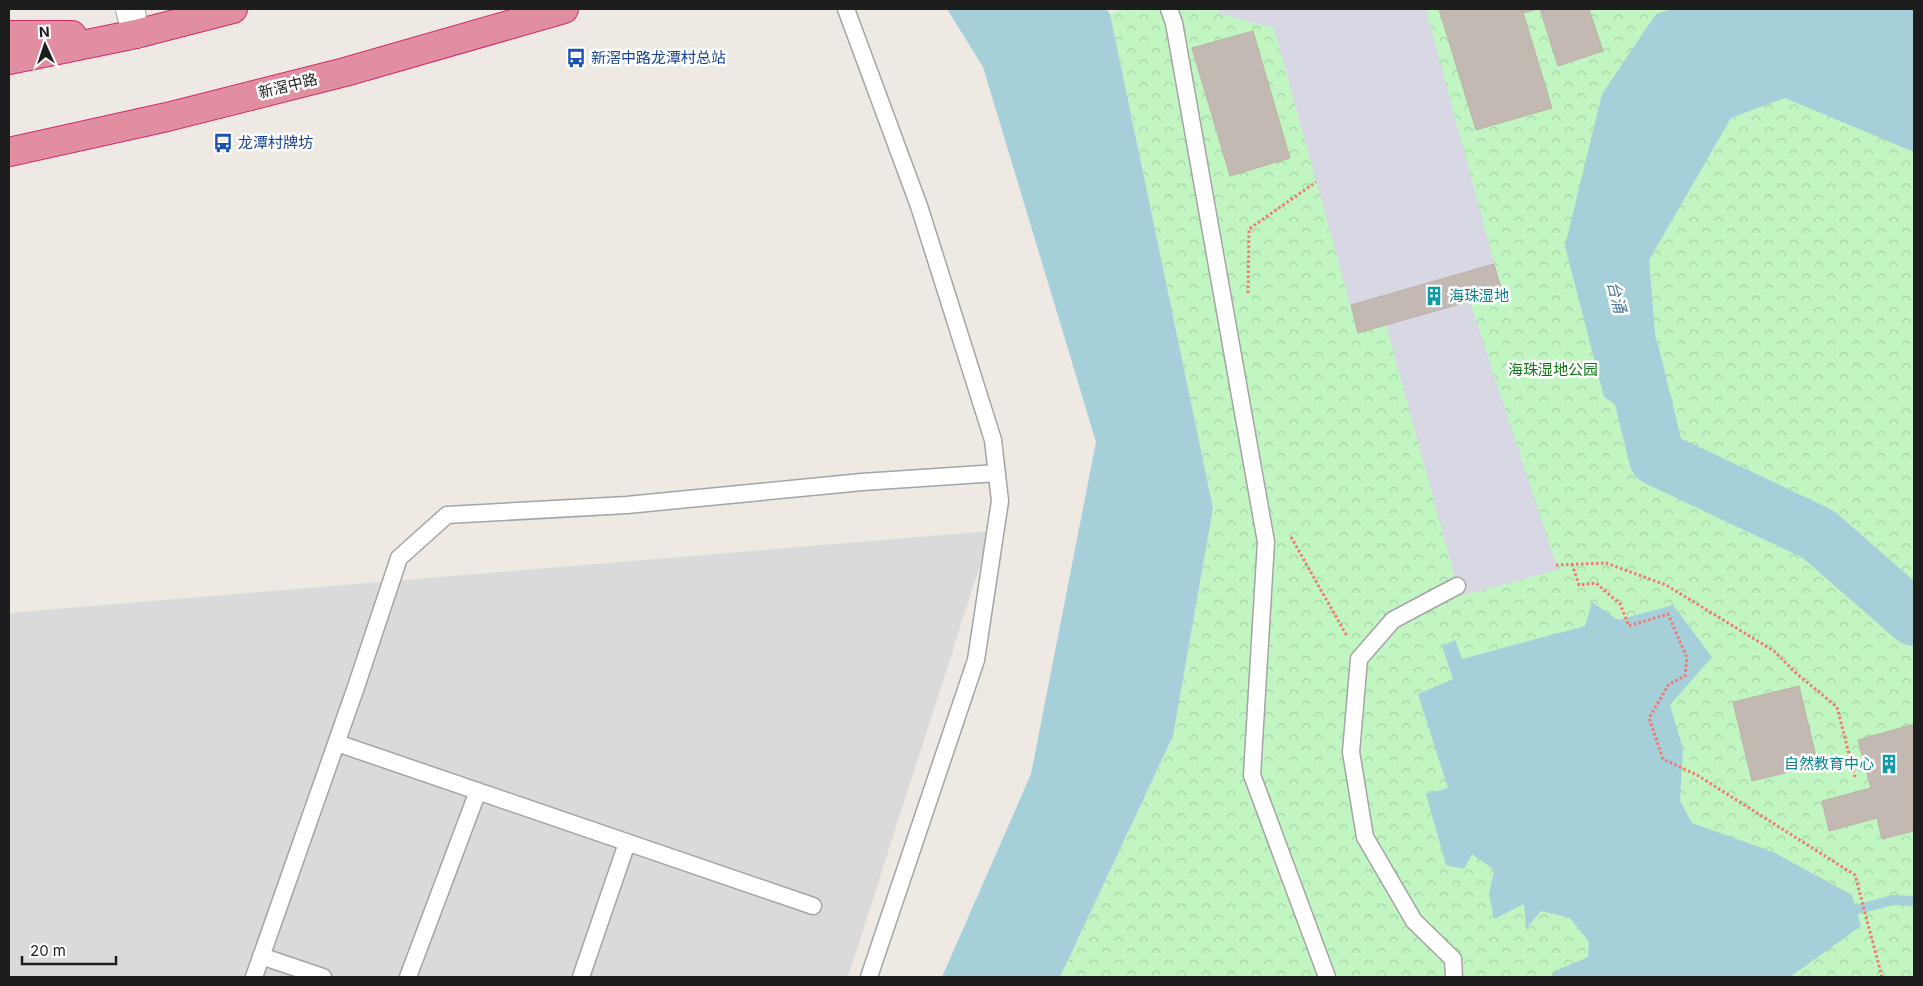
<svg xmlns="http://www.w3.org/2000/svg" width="1923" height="986" font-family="Inter,'Noto Sans SC',sans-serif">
<defs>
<pattern id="park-crowns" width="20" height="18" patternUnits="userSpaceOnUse" patternTransform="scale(1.25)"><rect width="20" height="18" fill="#c1f6c3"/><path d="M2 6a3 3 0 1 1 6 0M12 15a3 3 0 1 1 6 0" fill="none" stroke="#a5d2a7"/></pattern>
</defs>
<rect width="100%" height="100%" fill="#eeeae3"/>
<path fill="#dbdada" d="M 991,531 L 848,977 L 9,977 L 9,613 Z"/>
<path fill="url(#park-crowns)" d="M 1123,9 L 1914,9 L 1914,977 L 1060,977 L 1173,736 L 1213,508 L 1110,14 Z"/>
<path fill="#d7d8e3" d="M 1218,9 L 1426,9 L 1502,292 L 1470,302 L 1558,570 L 1460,596 L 1386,325 L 1358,333 L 1274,28 L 1220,14 Z"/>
<path fill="#a5d0d9" d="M 947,9 L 1106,9 L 1110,14 L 1213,508 L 1173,736 L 1060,977 L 942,977 L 1031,774 L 1096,442 L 983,67 Z
M 1673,9 L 1914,9 L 1914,152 L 1785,98 L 1731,118 L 1649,260 L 1659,382 L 1649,427 L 1604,397 L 1565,246 L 1602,94 L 1656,14 Z
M 1592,602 L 1618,620 L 1673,605 L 1712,657 L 1670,705 L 1683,749 L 1680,801 L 1692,823 L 1773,852 L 1852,895 L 1861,926 L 1790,977 L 1553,977 L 1553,972 L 1588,957 L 1589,942 L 1570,918 L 1541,911 L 1526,929 L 1524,904 L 1494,919 L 1489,894 L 1494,870 L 1472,854 L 1464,869 L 1446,865 L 1426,794 L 1448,788 L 1418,694 L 1453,679 L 1442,646 L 1455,640 L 1462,659 L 1585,626 Z"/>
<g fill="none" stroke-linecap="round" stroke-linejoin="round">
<path stroke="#a5d0d9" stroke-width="10" d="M 1844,913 L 1893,900 L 1914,901"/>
<path stroke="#a5d0d9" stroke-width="56" d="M 1631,352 L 1657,458 L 1818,534 L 1914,618"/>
</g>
<path fill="#c2b9b3" stroke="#beb0a6" d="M 1439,9 L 1522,9 L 1552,108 L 1476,130 Z
M 1522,9 L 1538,9 L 1523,13 Z
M 1540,9 L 1589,9 L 1603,51 L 1558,66 Z
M 1253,31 L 1290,158 L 1230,176 L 1192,48 Z
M 1494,264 L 1502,292 L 1358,333 L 1351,305 Z
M 1799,686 L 1818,765 L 1752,781 L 1733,702 Z
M 1914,724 L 1914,831 L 1882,839 L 1877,818 L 1829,831 L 1822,801 L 1871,788 L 1858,740 Z"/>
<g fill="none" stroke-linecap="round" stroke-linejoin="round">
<defs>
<path id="lane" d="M 846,9 L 919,206 L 993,440 L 1000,501 L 976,660 L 869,977
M 1169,9 L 1174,23 L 1266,542 L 1252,775 L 1327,977
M 337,743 L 813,906
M 261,956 L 323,977
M 254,977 L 356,687 L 399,558 L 447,515 L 627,505 L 862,482 L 997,473
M 408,977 L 478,791
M 581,977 L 627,843
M 1454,977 L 1453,959 L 1414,921 L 1365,837 L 1351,752 L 1359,659 L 1393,620 L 1457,586"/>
<path id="street" d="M 130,9 L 136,34"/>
<path id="highway" d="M 9,35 L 72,35
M 9,60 L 136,34 L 233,9
M 9,152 L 167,117 L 345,72 L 564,9"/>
</defs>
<use href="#lane" stroke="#a4a4a4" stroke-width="19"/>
<use href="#street" stroke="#a4a4a4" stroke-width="30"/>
<use href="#highway" stroke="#cf2c6b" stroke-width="30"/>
<path stroke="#f3776f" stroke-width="3" stroke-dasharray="2.5 2.5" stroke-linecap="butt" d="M 1248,293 L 1249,229 L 1316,182
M 1291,537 L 1347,636
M 1572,564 L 1579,585 L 1596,583 L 1620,604 L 1629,626 L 1668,614 L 1687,658 L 1685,676 L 1669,684 L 1649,718 L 1663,759 L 1697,775 L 1855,875 L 1882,977
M 1556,565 L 1606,563 L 1666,585 L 1774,651 L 1797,674 L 1837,707 L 1855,777"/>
<use href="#lane" stroke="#fff" stroke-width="16"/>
<use href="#street" stroke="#fff" stroke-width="28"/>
<use href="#highway" stroke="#e28ea1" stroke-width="28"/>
</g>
<defs>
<symbol id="bus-bare" viewBox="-9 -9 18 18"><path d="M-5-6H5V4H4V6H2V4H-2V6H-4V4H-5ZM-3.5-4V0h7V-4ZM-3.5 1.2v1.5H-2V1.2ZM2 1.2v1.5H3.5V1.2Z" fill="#1a4fb4" stroke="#fff" stroke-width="2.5" paint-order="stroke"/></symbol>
<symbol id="building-bare" viewBox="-9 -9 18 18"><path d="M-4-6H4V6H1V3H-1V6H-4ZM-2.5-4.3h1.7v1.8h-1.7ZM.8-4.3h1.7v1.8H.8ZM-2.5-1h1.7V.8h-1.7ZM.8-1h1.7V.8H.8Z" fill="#0f9aa8" stroke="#fff" stroke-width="2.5" paint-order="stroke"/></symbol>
</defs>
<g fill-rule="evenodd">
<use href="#bus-bare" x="562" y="44" width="28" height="28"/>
<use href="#bus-bare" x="209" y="129" width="28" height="28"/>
<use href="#building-bare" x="1420" y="282" width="28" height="28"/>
<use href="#building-bare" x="1875" y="750" width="28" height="28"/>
</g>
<g text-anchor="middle" stroke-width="5" stroke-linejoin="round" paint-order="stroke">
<g font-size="15" fill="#164399" stroke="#fff" text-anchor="start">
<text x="591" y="63">新滘中路龙潭村总站</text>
<text x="238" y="148">龙潭村牌坊</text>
</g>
<g font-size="15" fill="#1d1d1d" stroke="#fff">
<text transform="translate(288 86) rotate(-14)" y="5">新滘中路</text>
</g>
<g font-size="15" fill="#0d838f" stroke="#fff" text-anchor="start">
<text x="1449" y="301">海珠湿地</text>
<text x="1874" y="769" text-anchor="end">自然教育中心</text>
</g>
<g font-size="15" fill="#107514" stroke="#fff">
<text x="1553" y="375">海珠湿地公园</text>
</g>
<g font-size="16" font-style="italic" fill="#4b7aa0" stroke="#fff">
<text transform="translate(1617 297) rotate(76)" y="6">台涌</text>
</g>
</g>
<rect width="1923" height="986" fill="none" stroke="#1d1d1d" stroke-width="20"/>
<g transform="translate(45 45) rotate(357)" stroke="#ffffff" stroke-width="4" paint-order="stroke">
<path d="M0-4L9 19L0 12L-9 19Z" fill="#1d1d1d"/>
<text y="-8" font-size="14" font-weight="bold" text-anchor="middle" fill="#1d1d1d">N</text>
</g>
<path d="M22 956v8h94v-8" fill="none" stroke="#1d1d1d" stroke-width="2.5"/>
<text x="30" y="956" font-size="15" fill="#1d1d1d" stroke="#ffffff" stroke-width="4" paint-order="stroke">20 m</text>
</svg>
